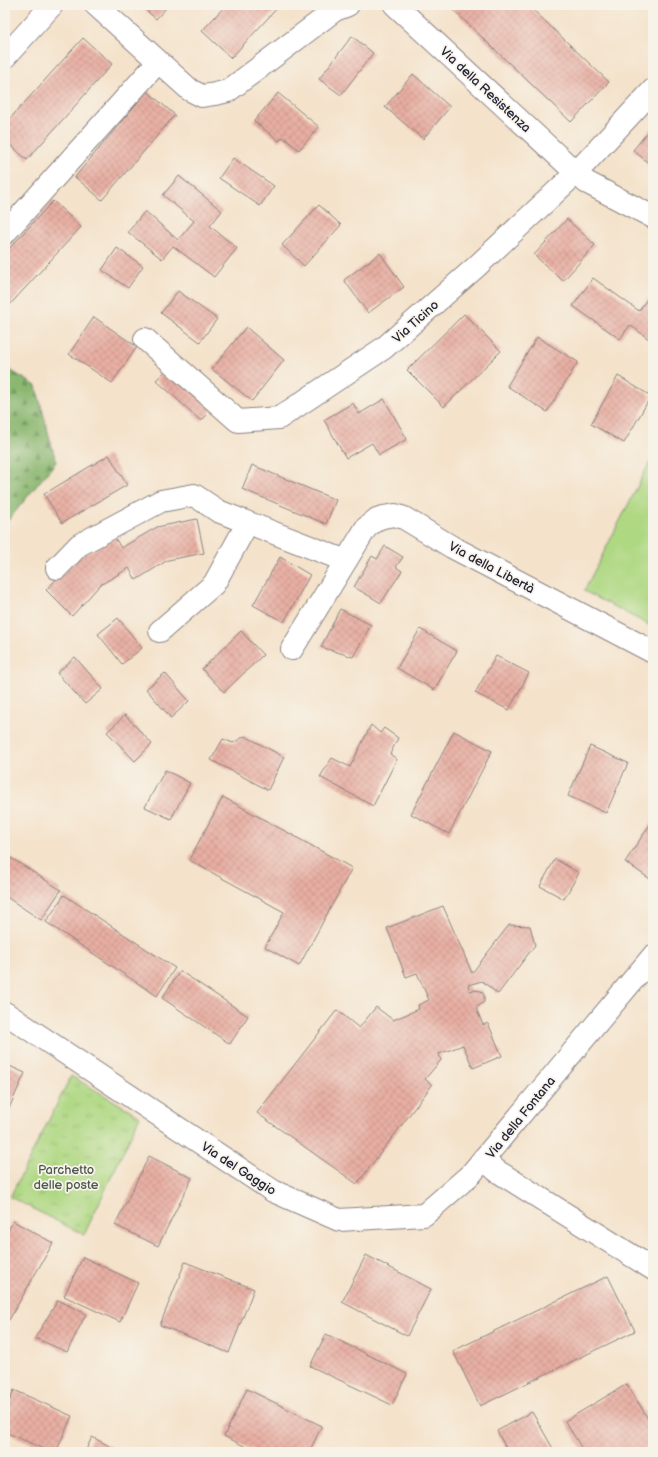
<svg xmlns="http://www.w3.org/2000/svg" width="658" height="1457" font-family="'Balsamiq Sans',sans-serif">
<defs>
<pattern id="grass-tufts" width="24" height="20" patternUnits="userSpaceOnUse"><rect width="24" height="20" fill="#afd883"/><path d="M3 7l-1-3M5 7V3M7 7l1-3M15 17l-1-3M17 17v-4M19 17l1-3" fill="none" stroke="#96b972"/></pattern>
<pattern id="forest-firs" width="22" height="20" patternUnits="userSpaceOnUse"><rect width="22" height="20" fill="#8bb871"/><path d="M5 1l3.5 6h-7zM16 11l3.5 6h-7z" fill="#71955e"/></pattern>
<pattern id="building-cross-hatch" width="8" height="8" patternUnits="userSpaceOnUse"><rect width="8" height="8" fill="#e8afa3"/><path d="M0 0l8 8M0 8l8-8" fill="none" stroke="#c7968d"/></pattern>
</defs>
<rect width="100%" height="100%" fill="#f7f3e8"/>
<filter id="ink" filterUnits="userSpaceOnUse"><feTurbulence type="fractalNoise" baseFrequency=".025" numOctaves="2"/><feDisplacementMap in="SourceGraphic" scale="8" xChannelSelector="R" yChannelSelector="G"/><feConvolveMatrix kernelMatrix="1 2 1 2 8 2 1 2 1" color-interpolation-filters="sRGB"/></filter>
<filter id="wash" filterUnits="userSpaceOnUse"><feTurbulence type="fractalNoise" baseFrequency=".012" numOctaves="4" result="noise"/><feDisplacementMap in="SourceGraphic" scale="16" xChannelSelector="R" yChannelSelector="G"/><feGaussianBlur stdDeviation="0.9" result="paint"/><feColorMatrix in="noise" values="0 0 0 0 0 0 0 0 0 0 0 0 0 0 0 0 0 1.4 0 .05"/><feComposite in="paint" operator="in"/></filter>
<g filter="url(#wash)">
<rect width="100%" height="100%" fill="#f4e2ca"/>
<path fill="url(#grass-tufts)" stroke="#687d5f" d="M 71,1076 L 140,1116 L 84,1235 L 10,1197 Z"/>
<path fill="url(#forest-firs)" stroke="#566d56" d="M 5,367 L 36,386 L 56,462 L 5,524 Z"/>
<path fill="#afd883" stroke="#687d5f" d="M 653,456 L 653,627 L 584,591 Z"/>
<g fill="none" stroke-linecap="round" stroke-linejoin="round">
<path stroke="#5cc3da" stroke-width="7" d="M 5,394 L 7,395"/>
</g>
<g id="blocks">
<path fill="url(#building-cross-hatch)" d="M 140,5 L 169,5 L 156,19 Z
M 226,5 L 280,5 L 231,58 L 202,31 Z
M 448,5 L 528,5 L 609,82 L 571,122 Z
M 352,36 L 373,53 L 341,95 L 319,79 Z
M 83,38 L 112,64 L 27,160 L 5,140 L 5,124 Z
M 413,74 L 450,107 L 423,139 L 385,107 Z
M 147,91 L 175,115 L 102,200 L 75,177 Z
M 278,93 L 319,127 L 299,150 L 283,137 L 279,141 L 254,121 Z
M 653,126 L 653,167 L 633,150 Z
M 233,158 L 274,186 L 260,206 L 219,178 Z
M 179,176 L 222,211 L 210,226 L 237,248 L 214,277 L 173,246 L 162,259 L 128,232 L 145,211 L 178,240 L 194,221 L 163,195 Z
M 53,201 L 81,227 L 5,310 L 5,253 Z
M 319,205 L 341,225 L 304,266 L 282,245 Z
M 567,219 L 595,245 L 563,281 L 534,255 Z
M 117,248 L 143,266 L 128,288 L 102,270 Z
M 380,253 L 404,287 L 368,313 L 344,280 Z
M 593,278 L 639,311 L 649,296 L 653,299 L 653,342 L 630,325 L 620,339 L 573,306 Z
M 178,291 L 217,319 L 200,342 L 161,313 Z
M 464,314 L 501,351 L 444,407 L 407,370 Z
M 94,317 L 137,347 L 112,383 L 69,354 Z
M 246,327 L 284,360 L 252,401 L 212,369 Z
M 537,337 L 578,362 L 547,412 L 507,386 Z
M 173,364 L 219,403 L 201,421 L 156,380 Z
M 618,376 L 651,396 L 624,443 L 591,424 Z
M 384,399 L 407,439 L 379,455 L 372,443 L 346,458 L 324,420 L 353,403 L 359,414 Z
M 109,455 L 127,485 L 62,523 L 44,494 Z
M 252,465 L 336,500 L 326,524 L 242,489 Z
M 197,519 L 204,553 L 168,560 L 136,580 L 129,568 L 100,585 L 72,616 L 46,590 L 78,557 L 115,538 L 121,548 L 157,527 Z
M 385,546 L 403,557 L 396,567 L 402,571 L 381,603 L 354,587 L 372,556 L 377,559 Z
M 280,557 L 310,575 L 284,622 L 253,605 Z
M 340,609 L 371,625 L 353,657 L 321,647 Z
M 118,618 L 142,648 L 122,664 L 98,634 Z
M 420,629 L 457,651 L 434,690 L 397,668 Z
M 241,631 L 263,655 L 224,692 L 202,669 Z
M 496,656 L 529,673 L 509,710 L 475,693 Z
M 75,657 L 103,689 L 85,704 L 57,673 Z
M 165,673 L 189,701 L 171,718 L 146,689 Z
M 125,715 L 152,744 L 135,761 L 107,732 Z
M 371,725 L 380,733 L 384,728 L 398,738 L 390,754 L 397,759 L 373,806 L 320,777 L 332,758 L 350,767 Z
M 454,731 L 492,751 L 449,834 L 411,814 Z
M 245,736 L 284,757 L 268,790 L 211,760 L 223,739 L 233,743 Z
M 590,746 L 628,763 L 606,813 L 568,796 Z
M 165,770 L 190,783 L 171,819 L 145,807 Z
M 223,797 L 352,868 L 299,966 L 265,947 L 284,912 L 189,860 Z
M 653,820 L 653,881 L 625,862 Z
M 5,854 L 61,890 L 41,920 L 5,896 Z
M 555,859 L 579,873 L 564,899 L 540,886 Z
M 64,895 L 175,968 L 157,996 L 46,922 Z
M 443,906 L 472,973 L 509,925 L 530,926 L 535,945 L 498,994 L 482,981 L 468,985 L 470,991 L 473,990 L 481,991 L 484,995 L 484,1002 L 476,1008 L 483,1025 L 488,1023 L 502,1056 L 473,1068 L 463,1045 L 439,1054 L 441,1060 L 425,1079 L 432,1085 L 357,1184 L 257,1113 L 337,1010 L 359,1028 L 376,1007 L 393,1020 L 419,1009 L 418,1005 L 429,1000 L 417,973 L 406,977 L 387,928 Z
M 180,971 L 248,1016 L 230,1044 L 162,998 Z
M 5,1064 L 25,1073 L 5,1117 Z
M 149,1156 L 192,1178 L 158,1246 L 115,1225 Z
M 13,1221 L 53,1243 L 9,1320 L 5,1318 L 5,1236 Z
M 366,1255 L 431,1289 L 407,1336 L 342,1302 Z
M 83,1257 L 138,1283 L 120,1322 L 64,1296 Z
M 185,1262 L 254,1289 L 229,1353 L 160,1325 Z
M 608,1276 L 635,1331 L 480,1406 L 453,1351 Z
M 58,1300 L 86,1314 L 67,1352 L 35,1338 Z
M 326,1334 L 407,1374 L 392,1405 L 310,1366 Z
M 627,1384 L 653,1427 L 653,1446 L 644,1452 L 584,1452 L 565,1421 Z
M 247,1389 L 322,1426 L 309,1452 L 256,1452 L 224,1436 Z
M 14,1390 L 72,1416 L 56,1452 L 51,1452 L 5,1432 L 5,1410 Z
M 532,1412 L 555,1452 L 508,1452 L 497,1431 Z
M 92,1437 L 121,1452 L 85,1452 Z"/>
</g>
</g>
<g filter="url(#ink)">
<use href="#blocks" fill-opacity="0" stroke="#8b8282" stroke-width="1"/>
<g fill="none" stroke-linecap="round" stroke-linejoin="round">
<defs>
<path id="minor" d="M 96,5 L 190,90 L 202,96 L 215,94 L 228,91 L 335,10 L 348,5
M 395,5 L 586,182 L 653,217
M 5,57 L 52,5
M 5,233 L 158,62
M 145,339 L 238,421 L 279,418 L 384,348 L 476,267 L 576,173 L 653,90
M 57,568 L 79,545 L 161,501 L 194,495 L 218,511 L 346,561
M 160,631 L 214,584 L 247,524
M 292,649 L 366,528 L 377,519 L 383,517 L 395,515 L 404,518 L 452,547 L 653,652
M 5,1013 L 273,1191 L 339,1220 L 424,1215 L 471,1174 L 653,956
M 483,1159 L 497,1171 L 653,1269"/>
</defs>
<use href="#minor" stroke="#8b8282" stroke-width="24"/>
<use href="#minor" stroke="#fff" stroke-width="22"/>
</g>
</g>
<g text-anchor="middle" stroke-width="3.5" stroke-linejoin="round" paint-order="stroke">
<g font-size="13" fill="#22223b" stroke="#f7f3e8">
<text transform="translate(486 89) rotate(43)" y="5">Via della Resistenza</text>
<text transform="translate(415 321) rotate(-42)" y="5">Via Ticino</text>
<text transform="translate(492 567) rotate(28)" y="5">Via della Libertà</text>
<text transform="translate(520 1117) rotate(-51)" y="5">Via della Fontana</text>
<text transform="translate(239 1168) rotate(33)" y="5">Via del Gaggio</text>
</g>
<g font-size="13" fill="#4c5951" stroke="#f7f3e8">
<text x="66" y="1174">Parchetto<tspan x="66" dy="15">delle poste</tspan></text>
</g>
</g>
<rect width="658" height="1457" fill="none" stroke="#f7f3e8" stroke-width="20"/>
</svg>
